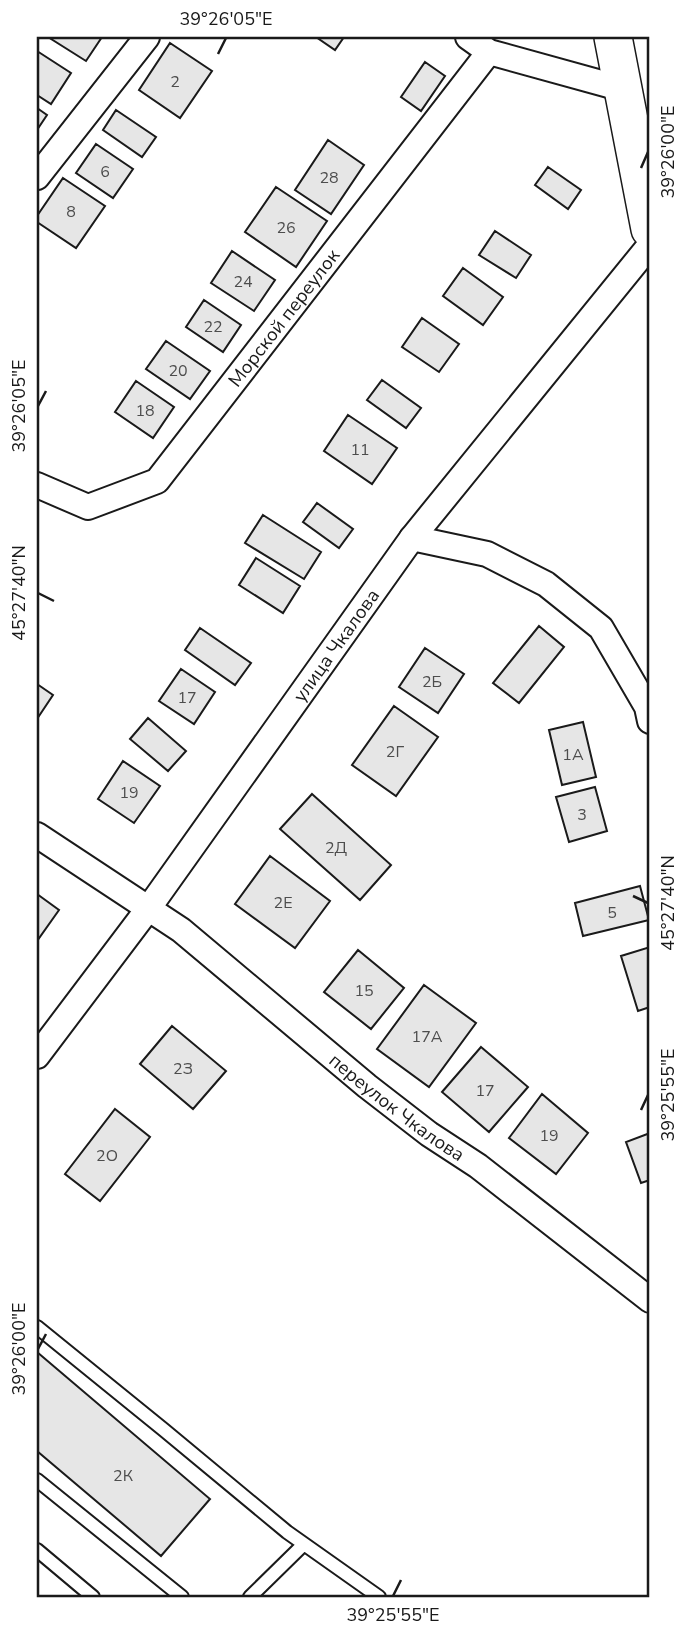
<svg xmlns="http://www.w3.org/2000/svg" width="687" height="1634" font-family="'Nunito Sans',sans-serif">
<rect width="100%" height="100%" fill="#fff"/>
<path fill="#e6e6e6" stroke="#1a1a1a" stroke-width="2" d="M 48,37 L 102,37 L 86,61 Z
M 316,37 L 344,37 L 335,50 Z
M 170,43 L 212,71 L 180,118 L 139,90 Z
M 37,51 L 71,73 L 51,104 L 37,95 Z
M 425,62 L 445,76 L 421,111 L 401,97 Z
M 37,108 L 47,115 L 37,130 Z
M 116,110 L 156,137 L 142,157 L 103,130 Z
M 328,140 L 364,165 L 331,214 L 295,190 Z
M 96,144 L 133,169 L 113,198 L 76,173 Z
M 548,167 L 581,190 L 568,209 L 535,185 Z
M 63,178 L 105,206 L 76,248 L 37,222 L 37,216 Z
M 276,187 L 327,221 L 296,267 L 245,232 Z
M 495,231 L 531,255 L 516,278 L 479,255 Z
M 232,251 L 275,280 L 254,311 L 211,283 Z
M 463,268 L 503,297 L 483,325 L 443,296 Z
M 204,300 L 241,325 L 223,352 L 186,327 Z
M 422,318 L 459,344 L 439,372 L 402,347 Z
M 166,341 L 210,371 L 190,399 L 146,369 Z
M 382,380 L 421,408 L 406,428 L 367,400 Z
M 136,381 L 174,407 L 153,438 L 115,412 Z
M 348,415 L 397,448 L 372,484 L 324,451 Z
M 317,503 L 353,529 L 339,548 L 303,522 Z
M 263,515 L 321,552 L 304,579 L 245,543 Z
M 256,558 L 300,586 L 283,613 L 239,585 Z
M 539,626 L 564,647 L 519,703 L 493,683 Z
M 200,628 L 251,663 L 235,685 L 185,650 Z
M 425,648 L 464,674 L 438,713 L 399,687 Z
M 181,669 L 215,692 L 194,724 L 159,701 Z
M 37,684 L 53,695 L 37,719 Z
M 394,706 L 438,737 L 396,796 L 352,765 Z
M 148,718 L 186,751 L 168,771 L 130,739 Z
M 583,722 L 596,777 L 562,785 L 549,730 Z
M 123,761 L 160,786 L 134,823 L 98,799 Z
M 595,787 L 607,831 L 569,842 L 556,797 Z
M 312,794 L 391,865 L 360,900 L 280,829 Z
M 270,856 L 330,901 L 295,948 L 235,904 Z
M 640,886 L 649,920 L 583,936 L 575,903 Z
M 37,894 L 59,910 L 37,941 Z
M 650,947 L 650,1007 L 638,1011 L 621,956 Z
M 358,950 L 404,988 L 371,1029 L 324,992 Z
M 424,985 L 476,1023 L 429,1087 L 377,1049 Z
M 172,1026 L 226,1071 L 193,1109 L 140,1064 Z
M 481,1047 L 528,1087 L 489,1132 L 442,1092 Z
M 542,1094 L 588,1133 L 556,1174 L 509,1138 Z
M 115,1109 L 150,1137 L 100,1201 L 65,1174 Z
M 650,1133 L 650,1180 L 641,1183 L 626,1142 Z
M 37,1352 L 210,1499 L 161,1556 L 37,1451 Z"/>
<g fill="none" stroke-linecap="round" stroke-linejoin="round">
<defs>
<path id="service" d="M 37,1327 L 164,1430 L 287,1532 L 379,1597
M 37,1480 L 182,1597
M 37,1550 L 93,1597
M 250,1597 L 304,1544"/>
<g id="minor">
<path d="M 468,37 L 489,52 L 623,89"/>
<path d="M 37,177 L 147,37"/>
<path id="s1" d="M 37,485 L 88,507 L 157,481 L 489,52"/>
<path d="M 412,538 L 487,554 L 546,584 L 601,628 L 647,707 L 650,721"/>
<path id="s2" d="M 37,835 L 181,930 L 367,1086 L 429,1134 L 478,1166 L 650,1300"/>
<path id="s3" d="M 37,1056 L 148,909 L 412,538 L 650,245"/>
</g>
<path id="primary" d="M 613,37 L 650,229"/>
</defs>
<use href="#service" stroke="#1a1a1a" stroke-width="16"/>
<use href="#minor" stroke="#1a1a1a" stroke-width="28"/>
<use href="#primary" stroke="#1a1a1a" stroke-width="40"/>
<use href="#service" stroke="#fff" stroke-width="12"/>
<use href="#minor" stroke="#fff" stroke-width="24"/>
<use href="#primary" stroke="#fff" stroke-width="37"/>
</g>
<path fill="none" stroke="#1a1a1a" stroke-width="2.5" d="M 218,54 L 226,38M 641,168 L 648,152M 38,406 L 46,391M 38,593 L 54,601M 633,896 L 648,903M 641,1110 L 648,1095M 38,1349 L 46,1334M 393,1596 L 401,1580"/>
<g text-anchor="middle" stroke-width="5" stroke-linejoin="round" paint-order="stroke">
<g font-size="16" fill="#4d4d4d">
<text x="175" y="87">2</text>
<text x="105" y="177">6</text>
<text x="329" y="183">28</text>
<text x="71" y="217">8</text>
<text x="286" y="233">26</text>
<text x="243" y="287">24</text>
<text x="213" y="332">22</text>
<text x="178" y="376">20</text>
<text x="145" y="416">18</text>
<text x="360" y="455">11</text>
<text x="432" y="687">2Б</text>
<text x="187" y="703">17</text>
<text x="395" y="757">2Г</text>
<text x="573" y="760">1А</text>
<text x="129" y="798">19</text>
<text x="582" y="820">3</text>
<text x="336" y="853">2Д</text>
<text x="283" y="908">2Е</text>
<text x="612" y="918">5</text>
<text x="364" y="996">15</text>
<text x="427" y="1042">17А</text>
<text x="183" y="1074">2З</text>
<text x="485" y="1096">17</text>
<text x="549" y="1141">19</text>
<text x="107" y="1161">2О</text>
<text x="123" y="1481">2К</text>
</g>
<g font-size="19" fill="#1a1a1a" stroke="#fff">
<text dy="7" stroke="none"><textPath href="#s1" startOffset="336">Морской переулок</textPath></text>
<text dy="7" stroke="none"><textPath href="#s3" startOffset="508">улица Чкалова</textPath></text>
<text dy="7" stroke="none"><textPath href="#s2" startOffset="452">переулок Чкалова</textPath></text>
</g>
</g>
<rect width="687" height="1634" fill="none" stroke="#ffffff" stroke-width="77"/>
<rect x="38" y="38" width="610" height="1558" fill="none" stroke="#1a1a1a" stroke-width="2.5"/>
<g font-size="18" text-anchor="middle" fill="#1a1a1a">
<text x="226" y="25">39°26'05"E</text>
<text transform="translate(668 152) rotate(-90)" y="6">39°26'00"E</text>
<text transform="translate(19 406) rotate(-90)" y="6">39°26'05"E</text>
<text transform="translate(19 593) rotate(-90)" y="6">45°27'40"N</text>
<text transform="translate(668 903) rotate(-90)" y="6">45°27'40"N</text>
<text transform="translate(668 1095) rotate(-90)" y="6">39°25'55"E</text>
<text transform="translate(19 1349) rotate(-90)" y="6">39°26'00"E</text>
<text x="393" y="1621">39°25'55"E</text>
</g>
</svg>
